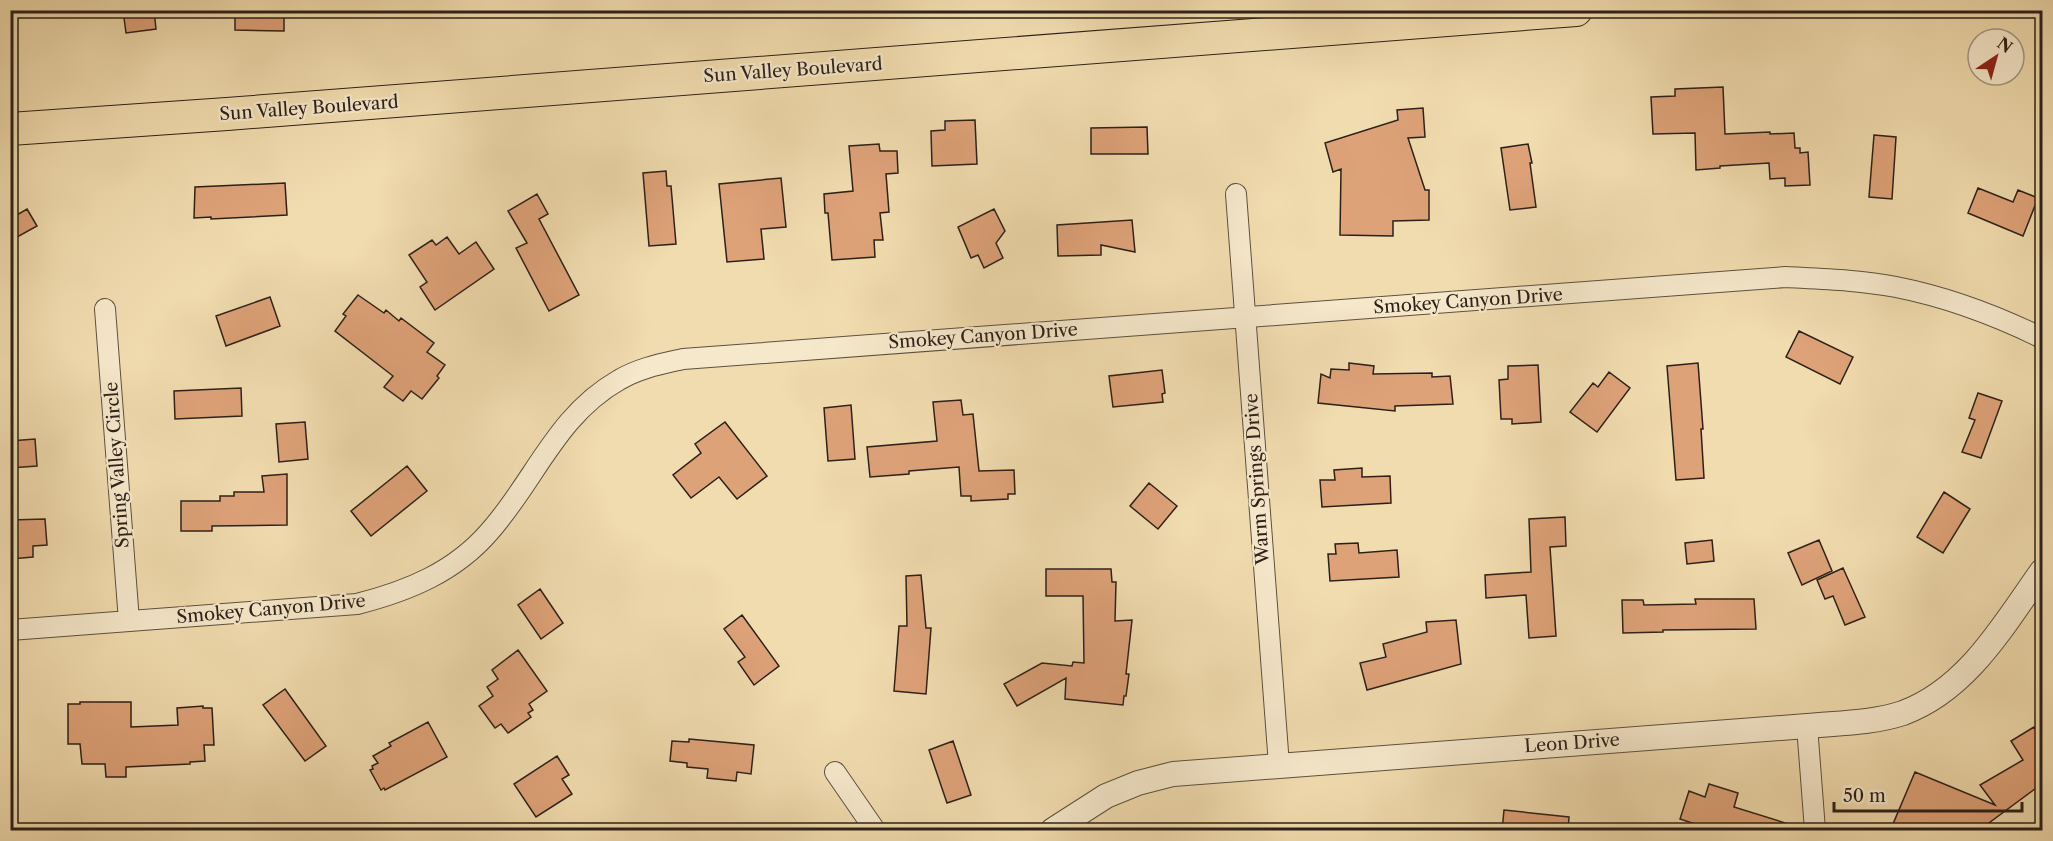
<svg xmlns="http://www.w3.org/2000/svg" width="2053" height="841" font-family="'Libre Caslon Text',serif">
<rect width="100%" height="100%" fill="#f1dcaf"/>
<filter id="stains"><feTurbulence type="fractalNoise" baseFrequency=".00333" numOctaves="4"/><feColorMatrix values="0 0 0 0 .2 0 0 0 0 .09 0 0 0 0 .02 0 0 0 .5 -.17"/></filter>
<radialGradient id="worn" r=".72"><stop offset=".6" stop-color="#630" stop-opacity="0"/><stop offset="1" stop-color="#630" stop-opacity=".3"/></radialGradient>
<path fill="#dea279" stroke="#2c211a" stroke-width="1.5" d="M 123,10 L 154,10 L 156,29 L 126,33 Z
M 235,10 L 284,10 L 284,31 L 235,30 Z
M 1723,87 L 1725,134 L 1770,132 L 1770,134 L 1794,133 L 1795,148 L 1800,148 L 1800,153 L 1808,152 L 1810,185 L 1785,186 L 1785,178 L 1770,179 L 1769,163 L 1720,166 L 1720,168 L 1696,170 L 1695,133 L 1653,134 L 1651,97 L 1675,96 L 1675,89 Z
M 1423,108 L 1425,137 L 1408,138 L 1425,190 L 1429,190 L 1429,220 L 1393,221 L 1393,236 L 1340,235 L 1341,169 L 1333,172 L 1325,143 L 1398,120 L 1397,110 Z
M 975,120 L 977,164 L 932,166 L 931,131 L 945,130 L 945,121 Z
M 1147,127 L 1148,154 L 1091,154 L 1091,128 Z
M 1874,135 L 1896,137 L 1892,199 L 1869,197 Z
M 879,144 L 880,151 L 897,151 L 898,173 L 886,174 L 889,212 L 880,213 L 883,240 L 874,240 L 875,257 L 832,260 L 828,213 L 825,213 L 824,194 L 853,191 L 849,146 Z
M 1528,144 L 1532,163 L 1530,163 L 1536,207 L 1510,210 L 1501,148 Z
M 666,171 L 667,186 L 671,186 L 676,244 L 649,246 L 643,173 Z
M 781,178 L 786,227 L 761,229 L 764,259 L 727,262 L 719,184 Z
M 285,183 L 287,215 L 211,219 L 211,217 L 194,218 L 195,187 Z
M 1978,188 L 2013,202 L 2018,190 L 2038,198 L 2023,236 L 1968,213 Z
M 537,194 L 548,214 L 539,219 L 579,295 L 549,311 L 516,248 L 527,243 L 508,211 Z
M 27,209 L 37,226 L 10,241 L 10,219 Z
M 994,209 L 1005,231 L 996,243 L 1003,258 L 984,268 L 978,255 L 971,258 L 958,227 Z
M 1132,220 L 1135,252 L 1101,245 L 1101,255 L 1058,256 L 1057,225 Z
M 447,237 L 459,254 L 476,242 L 494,269 L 435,310 L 420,287 L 427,282 L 409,255 L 432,240 L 436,245 Z
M 358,295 L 384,313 L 386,310 L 399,321 L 401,318 L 434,343 L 427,352 L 445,365 L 437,376 L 439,378 L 422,399 L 411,391 L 403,401 L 384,387 L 393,376 L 335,331 L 346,316 L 343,314 Z
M 270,297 L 280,326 L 226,346 L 216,316 Z
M 1799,331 L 1853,357 L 1840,384 L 1786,357 Z
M 1349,363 L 1374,366 L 1373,374 L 1432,373 L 1432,377 L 1450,376 L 1453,404 L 1395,406 L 1395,411 L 1318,403 L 1321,374 L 1330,378 L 1331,369 L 1349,370 Z
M 1698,363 L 1703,429 L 1701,429 L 1704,478 L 1676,480 L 1667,366 Z
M 1538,365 L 1541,422 L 1512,424 L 1512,419 L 1501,419 L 1499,380 L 1508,379 L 1508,366 Z
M 1162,370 L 1165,393 L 1162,394 L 1163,402 L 1113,407 L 1109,376 Z
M 1609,372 L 1630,388 L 1597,432 L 1570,412 L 1593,383 L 1598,387 Z
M 241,388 L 242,416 L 175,419 L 174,391 Z
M 1978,393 L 2002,401 L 1981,458 L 1962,452 L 1975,420 L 1969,418 Z
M 961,400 L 963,415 L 973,414 L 979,471 L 1014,470 L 1015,494 L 1008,494 L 1008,499 L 971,501 L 971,496 L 961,496 L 959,467 L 909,471 L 909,474 L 870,477 L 867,447 L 937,441 L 933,402 Z
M 851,405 L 855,459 L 828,461 L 824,408 Z
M 305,422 L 308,459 L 279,462 L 276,424 Z
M 725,422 L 767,476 L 737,499 L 719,477 L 691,498 L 673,475 L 701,453 L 695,444 Z
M 35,439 L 37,466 L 10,468 L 10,441 Z
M 407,466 L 427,491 L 371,536 L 351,511 Z
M 1362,468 L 1362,477 L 1390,476 L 1391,503 L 1322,507 L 1320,480 L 1335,480 L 1334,470 Z
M 287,474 L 287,525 L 212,526 L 212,531 L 181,531 L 181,501 L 220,501 L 220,496 L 234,496 L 234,492 L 264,492 L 262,476 Z
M 1149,483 L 1177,506 L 1158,529 L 1130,506 Z
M 1944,492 L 1970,509 L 1943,553 L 1917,537 Z
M 1565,517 L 1566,546 L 1550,547 L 1556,636 L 1529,638 L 1526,595 L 1486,598 L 1485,575 L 1531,572 L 1529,519 Z
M 45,519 L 47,545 L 33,546 L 33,557 L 11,559 L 10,520 Z
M 1712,540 L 1714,561 L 1687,564 L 1685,543 Z
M 1819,540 L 1832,571 L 1802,585 L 1788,553 Z
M 1358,543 L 1359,553 L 1397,550 L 1399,577 L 1330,581 L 1328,554 L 1336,554 L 1335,544 Z
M 1843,568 L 1865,617 L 1845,625 L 1833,596 L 1825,599 L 1817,580 Z
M 1046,569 L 1111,569 L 1112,582 L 1116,582 L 1115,621 L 1132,620 L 1126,674 L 1129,674 L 1126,696 L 1124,696 L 1123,705 L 1065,699 L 1066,678 L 1017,706 L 1004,684 L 1042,663 L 1072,666 L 1073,662 L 1084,663 L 1083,596 L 1046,596 Z
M 921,575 L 926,628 L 931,628 L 926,694 L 894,691 L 899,626 L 907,626 L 906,576 Z
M 540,589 L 563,623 L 541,639 L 518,605 Z
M 1695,599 L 1754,599 L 1756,629 L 1663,630 L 1663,632 L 1623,633 L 1622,600 L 1643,600 L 1644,605 L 1696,604 Z
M 742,615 L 779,666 L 754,685 L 738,662 L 745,657 L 724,629 Z
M 1456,620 L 1461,664 L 1367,690 L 1360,663 L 1386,657 L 1383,644 L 1427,632 L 1426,622 Z
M 518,650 L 547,691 L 529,704 L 533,710 L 528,713 L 531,717 L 508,733 L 501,724 L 495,728 L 479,706 L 493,696 L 487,687 L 498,679 L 492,670 Z
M 285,689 L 326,746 L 305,761 L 263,705 Z
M 80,702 L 131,702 L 131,727 L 178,725 L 177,708 L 203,706 L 203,708 L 212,708 L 214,745 L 204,745 L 205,761 L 190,762 L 190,764 L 126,767 L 126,777 L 106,777 L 105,764 L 82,764 L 80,744 L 68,744 L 68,704 L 80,704 Z
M 428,722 L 447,757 L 385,790 L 384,788 L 381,790 L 370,770 L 373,769 L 372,766 L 378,763 L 373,756 L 391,746 L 389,743 Z
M 2034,727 L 2043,741 L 2043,791 L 2039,786 L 1978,831 L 1942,831 L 1926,824 L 1923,831 L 1907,831 L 1893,824 L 1915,772 L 1995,805 L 1980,785 L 2023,760 L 2011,741 Z
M 689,739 L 754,745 L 751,774 L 737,772 L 736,781 L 707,778 L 708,769 L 687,767 L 687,763 L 670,761 L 672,741 L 689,742 Z
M 953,741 L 971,795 L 947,803 L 929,750 Z
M 557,756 L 569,775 L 562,779 L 572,794 L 536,817 L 514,784 Z
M 1709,784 L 1738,793 L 1734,807 L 1795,826 L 1794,831 L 1716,831 L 1680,819 L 1689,791 L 1705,797 Z
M 1504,810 L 1569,817 L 1568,831 L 1502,831 Z"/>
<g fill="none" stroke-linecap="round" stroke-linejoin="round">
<defs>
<path id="minor" d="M 1236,194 L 1279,765
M 105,309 L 129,621
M 10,630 L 357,604 C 408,591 455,572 490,531 C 535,480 557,415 619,380 C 639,368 661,364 683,359 L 1786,277 C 1823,279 1859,280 1896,287 C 1947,297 1995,315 2042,338
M 1807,726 L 1815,830
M 835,772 L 875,830"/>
<path id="tertiary" d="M 1053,830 L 1106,796 L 1138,783 L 1173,774 L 1807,726 C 1839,723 1873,723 1903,713 C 1968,689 2004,624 2042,571"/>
<path id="primary" d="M 10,129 L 227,114 L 1576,10"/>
</defs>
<use href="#minor" stroke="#5d503f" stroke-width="22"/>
<use href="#tertiary" stroke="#5d503f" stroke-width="26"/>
<use href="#primary" stroke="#2c211a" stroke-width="34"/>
<use href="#minor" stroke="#f6e8cb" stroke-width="20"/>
<use href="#tertiary" stroke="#f6e8cb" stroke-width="24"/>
<use href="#primary" stroke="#f1dcaf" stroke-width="32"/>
</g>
<g text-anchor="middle" stroke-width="4.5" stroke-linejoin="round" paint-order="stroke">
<g font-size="18" fill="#2c211a" stroke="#f6e8cb">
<text transform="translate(793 70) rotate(-4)" y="6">Sun Valley Boulevard</text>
<text transform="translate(309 108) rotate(-4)" y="6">Sun Valley Boulevard</text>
<text transform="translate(1468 301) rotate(-4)" y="6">Smokey Canyon Drive</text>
<text transform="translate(983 336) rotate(-4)" y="6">Smokey Canyon Drive</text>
<text transform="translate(117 465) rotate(-94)" y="6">Spring Valley Circle</text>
<text transform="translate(1257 479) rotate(-94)" y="6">Warm Springs Drive</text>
<text transform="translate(271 609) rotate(-5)" y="6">Smokey Canyon Drive</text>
<text transform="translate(1572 743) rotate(-4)" y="6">Leon Drive</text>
</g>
</g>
<rect width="2053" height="841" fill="none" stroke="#f1dcaf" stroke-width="36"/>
<rect x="12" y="12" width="2029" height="817" fill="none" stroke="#2c211a" stroke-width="3"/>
<rect x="18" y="18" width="2017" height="805" fill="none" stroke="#2c211a" stroke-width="1.5"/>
<g transform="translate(1996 57) rotate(36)"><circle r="28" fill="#f6e8cb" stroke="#a59884" stroke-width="1.5"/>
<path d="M0-4.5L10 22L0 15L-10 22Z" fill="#8f2418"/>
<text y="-9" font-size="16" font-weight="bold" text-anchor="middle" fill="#2c211a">N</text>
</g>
<path d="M1834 802v9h188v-9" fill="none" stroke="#2c211a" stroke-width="3"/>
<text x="1843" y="802" font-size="18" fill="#2c211a" stroke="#f6e8cb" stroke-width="4.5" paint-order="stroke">50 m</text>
<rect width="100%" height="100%" filter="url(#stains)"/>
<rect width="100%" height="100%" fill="url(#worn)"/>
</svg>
